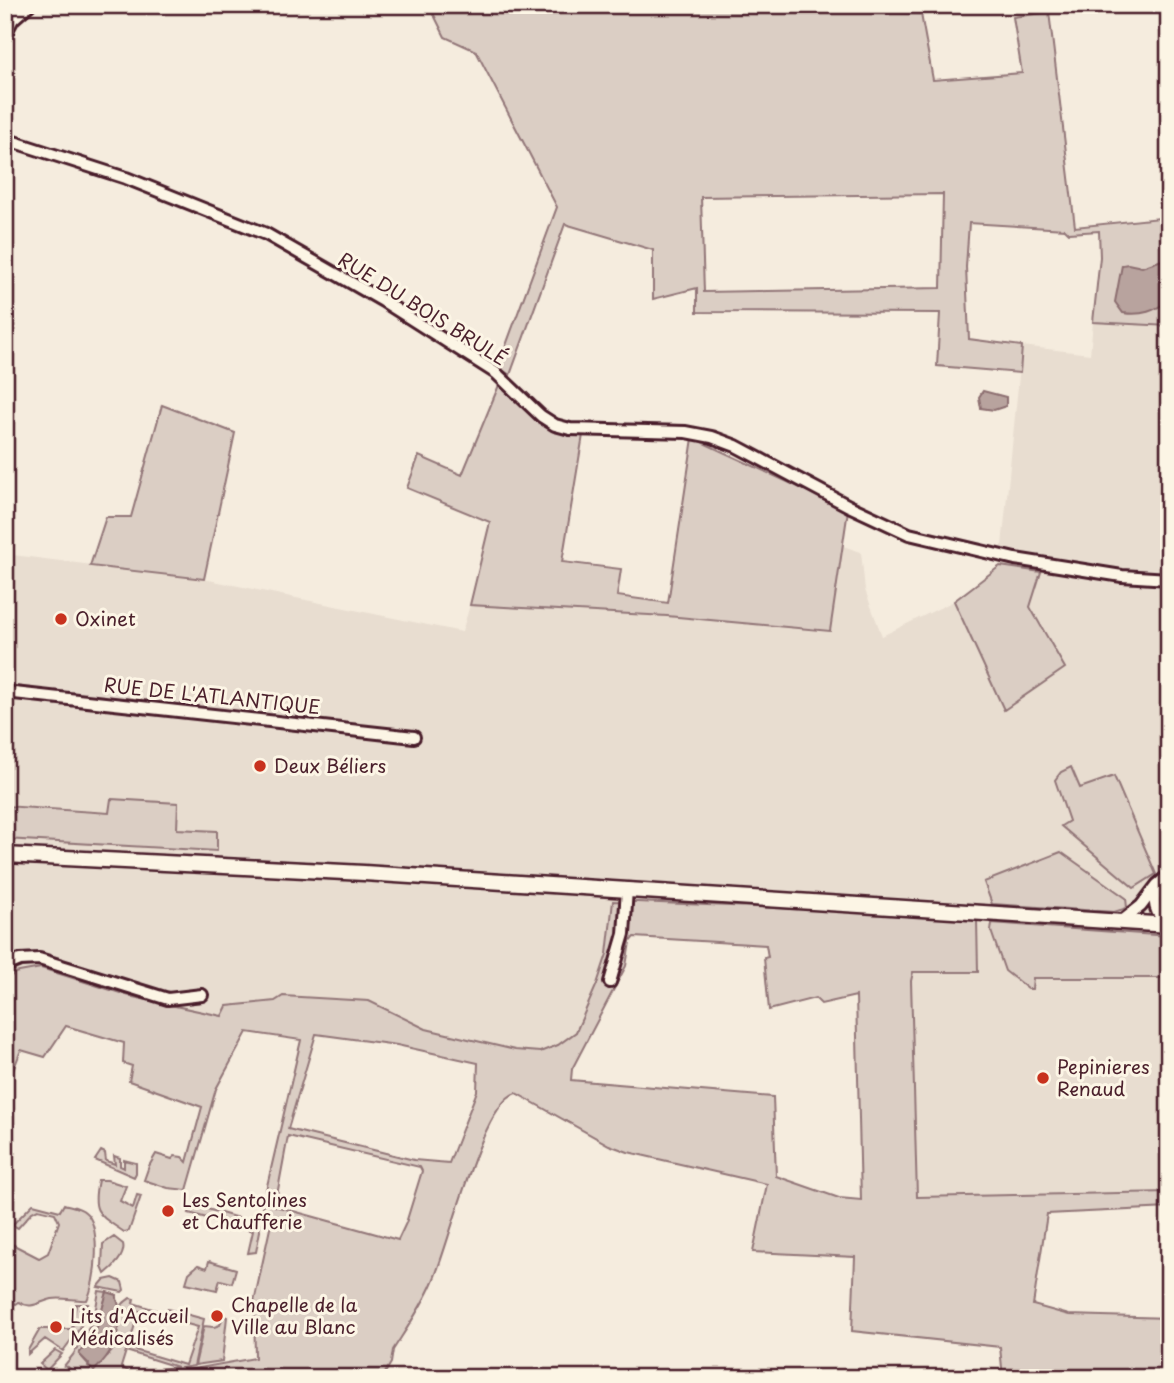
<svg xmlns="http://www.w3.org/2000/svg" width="1174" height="1383" font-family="'Playpen Sans',sans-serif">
<rect width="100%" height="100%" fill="#f5ecde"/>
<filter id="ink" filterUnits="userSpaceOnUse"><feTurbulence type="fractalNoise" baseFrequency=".0143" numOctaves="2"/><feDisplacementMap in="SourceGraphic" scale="14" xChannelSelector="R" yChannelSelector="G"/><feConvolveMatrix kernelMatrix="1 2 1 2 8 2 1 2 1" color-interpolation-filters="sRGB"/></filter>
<g filter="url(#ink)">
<path fill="#e8ddd0" d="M 1093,322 L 1169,326 L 1169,1192 L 917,1197 L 911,981 L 913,972 L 978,972 L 977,920 L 805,909 L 613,901 L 607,954 L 597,984 L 576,1032 L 558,1045 L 540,1052 L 515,1050 L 426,1029 L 369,1001 L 275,1001 L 227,1006 L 223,1016 L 133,997 L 41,968 L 5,983 L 5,554 L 204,579 L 462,632 L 470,605 L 667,616 L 829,631 L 843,546 L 861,552 L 865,590 L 882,636 L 954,601 L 1004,709 L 1065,668 L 1030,607 L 1041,572 L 1000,566 L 1022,346 L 1090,354 Z"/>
<path fill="#dbcec4" stroke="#927678" stroke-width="2" fill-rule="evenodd" d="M 429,5 L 830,5 L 829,10 L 921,14 L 933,80 L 1022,73 L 1013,17 L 1049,12 L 1075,227 L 1169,217 L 1169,326 L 1093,322 L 1100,257 L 1099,231 L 1069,233 L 1065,229 L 969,223 L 966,267 L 969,339 L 1022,346 L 1020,373 L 937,366 L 940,313 L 697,312 L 697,288 L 653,299 L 653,250 L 565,224 L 510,375 L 498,367 L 557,207 L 476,51 L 445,37 ZM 943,194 L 941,288 L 704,292 L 701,197 Z
M 499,385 C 524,407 547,433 583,435 L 562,562 L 621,569 L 617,596 L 668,603 L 693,438 L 848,510 L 830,631 L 667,616 L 470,605 L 490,522 L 407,488 L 419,456 L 462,475 Z
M 162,405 L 235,433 L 204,579 L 90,566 L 106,517 L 131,517 Z
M 1000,566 L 1041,572 L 1030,607 L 1065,668 L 1004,710 L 954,601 Z
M 1071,767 L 1080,788 L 1114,776 L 1156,874 L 1134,888 L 1061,826 L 1069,821 L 1055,780 L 1061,772 Z
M 111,799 L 178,803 L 177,829 L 217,831 L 217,851 L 5,839 L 5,806 L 109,813 Z
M 1061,852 L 1126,898 L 1127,908 L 1114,912 L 992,904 L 984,882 Z
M 613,901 L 805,909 L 977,920 L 978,972 L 913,972 L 911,981 L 917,1197 L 1169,1192 L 1169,1208 L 1047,1214 L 1033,1305 L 1069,1315 L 1169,1318 L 1169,1378 L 1003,1378 L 1000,1347 L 852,1331 L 855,1257 L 753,1252 L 767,1184 L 628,1152 L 609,1145 L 516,1093 C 482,1102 449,1246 433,1281 C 423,1305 407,1328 393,1350 L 391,1363 L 382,1378 L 144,1378 L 255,1358 L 254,1302 L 272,1219 L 260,1216 L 301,1040 L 247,1032 L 216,1089 L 187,1190 L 168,1188 L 144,1180 L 149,1166 L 156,1154 L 172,1159 L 175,1156 L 182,1157 L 187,1162 L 202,1107 L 129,1081 L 132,1066 L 123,1063 L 124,1043 L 66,1026 L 45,1057 L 21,1050 L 5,1092 L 5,983 L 14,973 L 41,968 L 133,997 L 222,1016 L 227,1006 L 275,1001 L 283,996 L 369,1001 L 426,1029 L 515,1050 L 540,1052 L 558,1045 L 576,1032 L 597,984 L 607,954 ZM 634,937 L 766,945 L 768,957 L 764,958 L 769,1010 L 815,998 L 821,1004 L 856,996 L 861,1200 L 839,1198 L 776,1176 L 773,1097 L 571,1080 L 572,1069 L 626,966 L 630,942 ZM 316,1034 L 397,1045 L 478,1063 L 477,1091 L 449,1163 L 414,1160 L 288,1129 ZM 288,1136 L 420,1167 L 422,1171 L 406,1223 L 398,1240 L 275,1206 Z
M 992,923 L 1169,936 L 1169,978 L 1033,978 L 1032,989 L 1028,989 L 1005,971 L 991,931 Z
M 101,1151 L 105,1153 L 106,1161 L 115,1164 L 114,1156 L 120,1158 L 120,1166 L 124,1168 L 124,1160 L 136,1163 L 136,1173 L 134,1177 L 95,1160 Z
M 98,1180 L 107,1180 L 126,1186 L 120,1201 L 133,1208 L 137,1195 L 141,1196 L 129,1231 L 124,1232 C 98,1214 91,1213 98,1180 Z
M 33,1204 L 60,1211 L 64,1204 C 70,1206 80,1207 85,1212 C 102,1225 96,1283 87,1300 C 76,1301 63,1297 52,1299 C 39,1302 31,1310 19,1302 L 16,1304 L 5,1297 L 6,1232 L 12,1235 L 8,1242 L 39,1258 L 48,1253 L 59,1222 L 55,1213 L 38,1209 L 32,1212 L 18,1228 L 12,1225 Z
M 197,1206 L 259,1224 L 260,1231 L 256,1252 L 248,1253 L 253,1231 L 189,1213 L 191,1208 Z
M 114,1237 L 123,1244 C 126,1255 113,1268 105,1274 L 102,1267 L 103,1244 Z
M 209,1261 L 236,1269 L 232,1283 L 220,1280 L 217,1290 L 186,1283 L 189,1273 L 198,1265 L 207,1268 Z
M 113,1278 L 122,1282 L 124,1290 L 122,1292 L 98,1287 L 104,1280 Z
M 99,1291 L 107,1292 L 97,1328 L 79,1354 L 89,1365 C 129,1352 108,1336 121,1308 C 123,1301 126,1302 130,1298 L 134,1299 L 133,1303 L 165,1313 L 167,1309 L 204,1319 L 194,1366 L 124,1378 L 80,1378 L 68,1367 L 64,1366 L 73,1355 L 94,1319 ZM 139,1311 L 198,1327 L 185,1365 L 128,1348 ZM 126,1351 L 177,1367 L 130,1372 L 121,1367 Z
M 76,1304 L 88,1304 L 80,1328 L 63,1351 L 45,1339 L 28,1354 L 28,1350 L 40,1329 L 72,1329 Z
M 223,1316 L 227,1317 L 222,1361 L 195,1365 L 204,1326 L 214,1327 L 220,1325 Z
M 55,1350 L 62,1354 L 47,1370 L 40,1364 Z"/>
<path fill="#b8a39e" stroke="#8c6e70" stroke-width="2" d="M 1162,260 L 1169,260 L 1169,300 C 1155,311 1142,316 1123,313 L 1115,302 L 1122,265 L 1128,264 L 1142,267 Z
M 983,391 L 1006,397 L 1006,406 L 994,410 L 981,408 L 979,397 Z
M 107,1292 L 117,1295 C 116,1302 120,1304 120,1311 C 119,1339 113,1352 94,1371 L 88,1366 L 89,1364 L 79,1354 L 97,1328 Z"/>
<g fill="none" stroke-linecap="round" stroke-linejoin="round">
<defs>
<path id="minor" d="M 5,34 L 13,19 L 29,5
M 5,139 L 126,178 L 266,234 L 383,301 L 496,373 L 541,416 L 555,425 L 570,429 L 686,432 L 712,437 L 736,446 L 849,506 L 909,534 L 1015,559 L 1122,576 L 1169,579
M 5,692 L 414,737
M 1157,885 L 1169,875
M 1122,921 L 1141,906 L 1157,885 C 1153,902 1153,913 1169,924
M 5,966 L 20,960 L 39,959 L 168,999 L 202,995
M 610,982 L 624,934 L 627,889"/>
<path id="major" d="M 5,855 L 364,873 L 1169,925"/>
</defs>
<use href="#minor" stroke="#4a1f2b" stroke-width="16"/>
<use href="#major" stroke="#4a1f2b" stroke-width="19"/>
<use href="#minor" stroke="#fcf5e5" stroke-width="10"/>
<use href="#major" stroke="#fcf5e5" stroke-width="14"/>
</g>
</g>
<g fill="#c8321e" stroke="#fcf5e5" stroke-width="2.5">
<circle cx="61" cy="619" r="7"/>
<circle cx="260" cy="766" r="7"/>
<circle cx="1043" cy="1078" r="7"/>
<circle cx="168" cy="1211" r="7"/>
<circle cx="217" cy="1316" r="7"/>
<circle cx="56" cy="1327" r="7"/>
</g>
<g text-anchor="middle" stroke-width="6" stroke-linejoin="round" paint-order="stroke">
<g font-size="19" fill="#4a1f2b" stroke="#fcf5e5">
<text transform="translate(423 309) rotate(32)" y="7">RUE DU BOIS BRULÉ</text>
<text transform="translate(212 696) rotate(6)" y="7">RUE DE L'ATLANTIQUE</text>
</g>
<g font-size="19" fill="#4a1f2b" stroke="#fcf5e5" text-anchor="start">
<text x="75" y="626">Oxinet</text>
<text x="274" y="773">Deux Béliers</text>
<text x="1057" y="1074">Pepinieres<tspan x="1057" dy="22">Renaud</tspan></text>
<text x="182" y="1207">Les Sentolines<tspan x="182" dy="22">et Chaufferie</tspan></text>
<text x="231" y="1312">Chapelle de la<tspan x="231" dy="22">Ville au Blanc</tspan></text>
<text x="70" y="1323">Lits d'Accueil<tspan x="70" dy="22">Médicalisés</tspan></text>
</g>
</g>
<rect width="1174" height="1383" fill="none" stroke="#fcf5e5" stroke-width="28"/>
<rect x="14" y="14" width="1146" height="1355" fill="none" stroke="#4a1f2b" stroke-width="2.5" filter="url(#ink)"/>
</svg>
